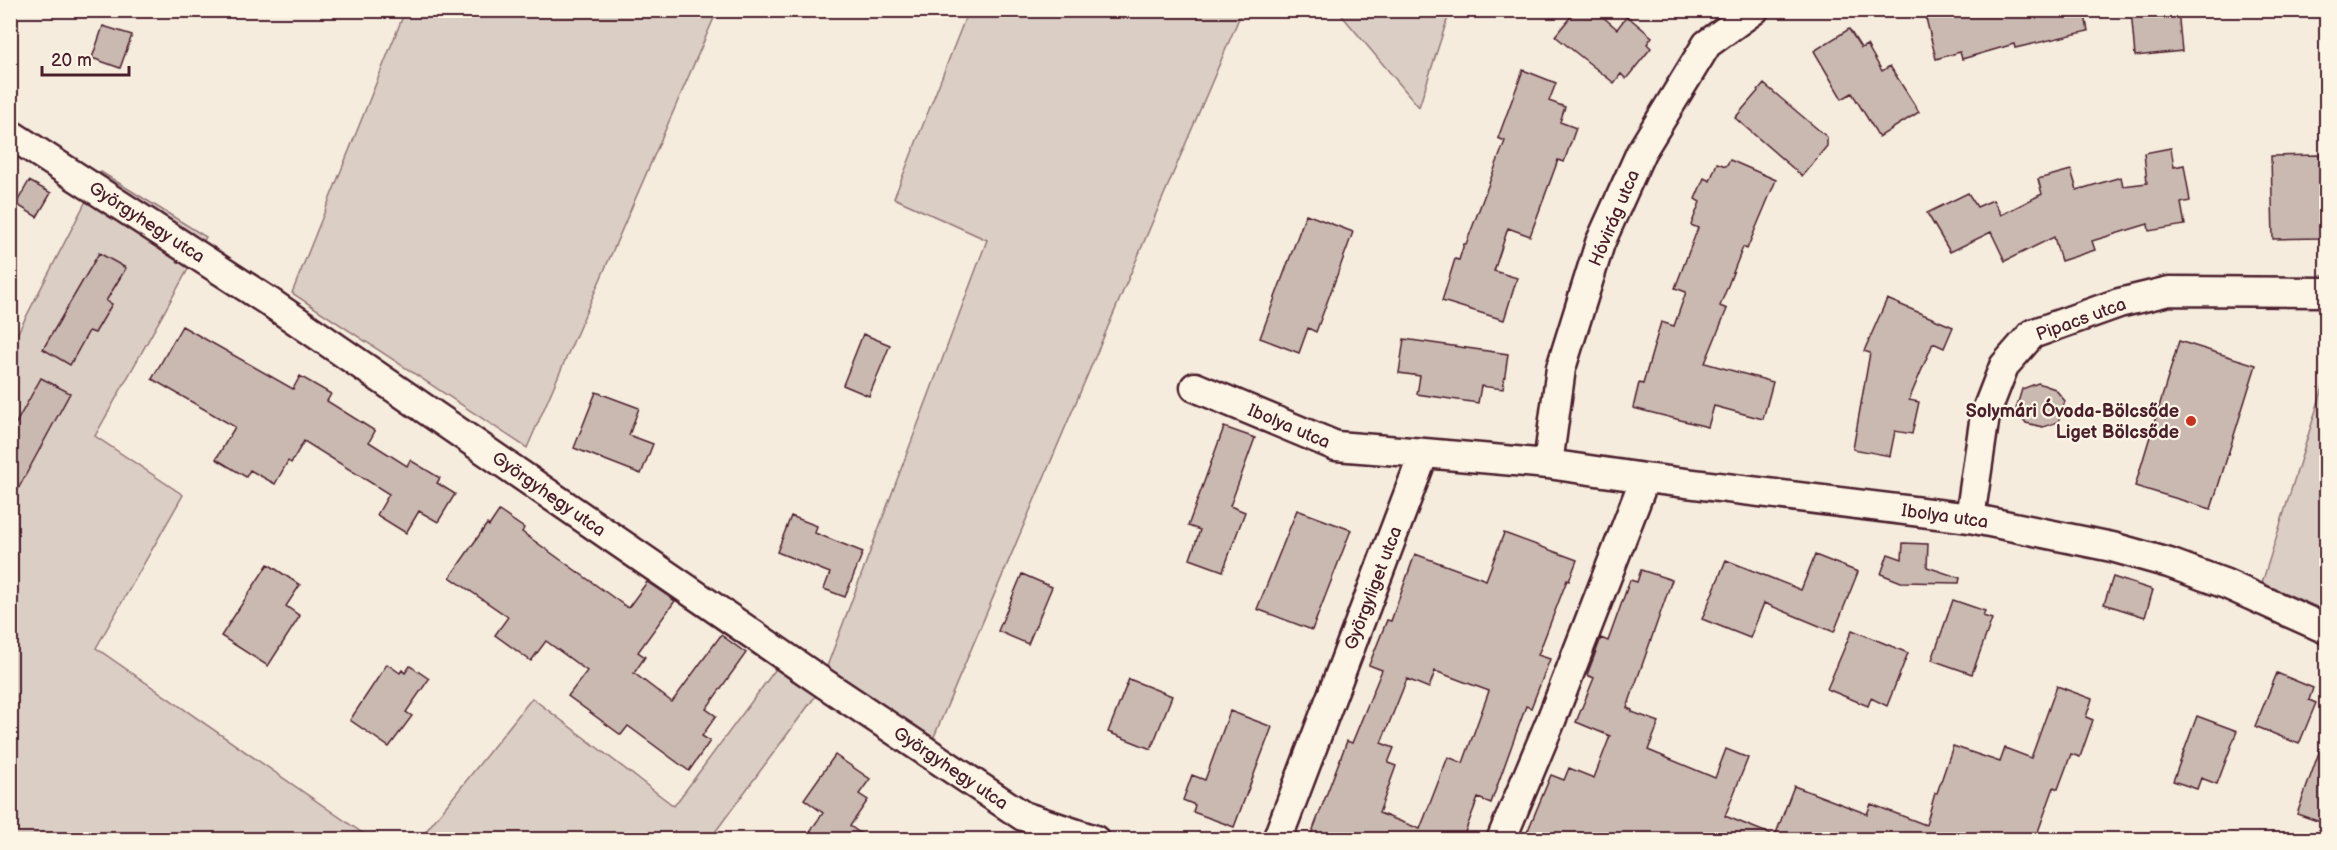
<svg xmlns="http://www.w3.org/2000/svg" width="2337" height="850" font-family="'Balsamiq Sans',sans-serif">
<rect width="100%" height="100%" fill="#f5ecde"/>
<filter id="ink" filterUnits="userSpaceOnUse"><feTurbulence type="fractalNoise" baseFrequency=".0167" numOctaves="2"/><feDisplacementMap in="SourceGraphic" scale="12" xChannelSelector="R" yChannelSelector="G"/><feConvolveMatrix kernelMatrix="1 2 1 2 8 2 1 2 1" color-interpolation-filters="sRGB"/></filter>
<g filter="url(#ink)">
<path fill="#dbcec4" stroke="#927678" stroke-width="1.5" d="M 405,11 L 717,11 L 527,448 L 292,293 Z
M 968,11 L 1242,11 L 933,739 L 817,694 L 710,839 L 419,840 L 532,698 L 674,806 L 778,666 L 817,693 L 987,240 L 894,198 Z
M 1338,11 L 1450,11 L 1419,107 Z
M 101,172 L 206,237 L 95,436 L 183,495 L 96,648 L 371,839 L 11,839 L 10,348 Z
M 2326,378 L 2326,611 L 2262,583 Z"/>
<path fill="#cab9b1" stroke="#4a1f2b" stroke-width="1.5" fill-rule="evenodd" d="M 1576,10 L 1595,10 L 1617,29 L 1627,16 L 1652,37 L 1647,44 L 1651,48 L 1626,79 L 1621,74 L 1614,83 L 1555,36 Z
M 1924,10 L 2084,10 L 2088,31 L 2015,48 L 2014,44 L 1962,59 L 1960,52 L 1936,59 Z
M 2131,10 L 2178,10 L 2182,51 L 2135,56 Z
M 103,26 L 132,35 L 120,68 L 92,58 Z
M 1849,29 L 1861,48 L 1867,45 L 1882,71 L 1890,66 L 1919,112 L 1879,137 L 1852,93 L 1842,99 L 1814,51 Z
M 1523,70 L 1556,83 L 1549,101 L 1565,107 L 1560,122 L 1576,128 L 1564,162 L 1558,160 L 1530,236 L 1508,228 L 1494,271 L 1517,278 L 1504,320 L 1442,301 L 1455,259 L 1459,260 L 1464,244 L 1466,244 L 1505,141 L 1498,138 Z
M 1764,84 L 1827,137 L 1827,146 L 1802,176 L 1735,118 Z
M 2171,148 L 2174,167 L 2184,165 L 2190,201 L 2181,203 L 2185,225 L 2149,231 L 2148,224 L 2092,241 L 2095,250 L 2061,261 L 2054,237 L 2005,261 L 1991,232 L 1950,252 L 1927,213 L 1968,193 L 1977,207 L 1993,200 L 2001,215 L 2042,194 L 2038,179 L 2071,170 L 2077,190 L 2121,177 L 2123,186 L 2147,183 L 2144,153 Z
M 2320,155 L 2320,176 L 2326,176 L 2326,218 L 2320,218 L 2320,238 L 2273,239 L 2271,156 Z
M 1730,160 L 1776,180 L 1747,249 L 1743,247 L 1720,306 L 1727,309 L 1705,363 L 1773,382 L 1763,419 L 1714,406 L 1708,427 L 1633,408 L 1639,383 L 1643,384 L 1661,322 L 1674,326 L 1686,292 L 1675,288 L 1698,228 L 1691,225 L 1700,202 L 1695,199 L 1704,178 L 1710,181 L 1717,163 L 1726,166 Z
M 29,181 L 51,193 L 37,217 L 16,204 Z
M 1306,214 L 1353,232 L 1316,332 L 1308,328 L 1299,353 L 1260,338 Z
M 99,253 L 126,268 L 106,301 L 112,304 L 95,333 L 89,331 L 70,365 L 43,349 Z
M 1887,299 L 1953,327 L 1944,348 L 1933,343 L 1909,400 L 1919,402 L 1912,434 L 1895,431 L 1890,456 L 1853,449 L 1870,353 L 1864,351 Z
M 182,326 L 293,389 L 300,376 L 331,394 L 327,401 L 375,431 L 369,442 L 407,466 L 410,460 L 440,478 L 437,483 L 455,494 L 438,522 L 419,511 L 406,533 L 377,515 L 389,494 L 304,441 L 291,463 L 288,461 L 275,484 L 250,470 L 246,477 L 216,459 L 235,427 L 152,379 Z
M 863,334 L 890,345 L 869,396 L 843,385 Z
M 1404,339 L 1508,354 L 1503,389 L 1481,386 L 1478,403 L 1417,394 L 1420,376 L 1399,373 Z
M 2179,341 L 2256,365 L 2211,509 L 2135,486 Z
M 41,378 L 70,393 L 10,504 L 10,434 Z
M 2038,383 L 2055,389 L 2065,401 L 2058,422 L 2043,427 L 2026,423 L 2016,409 L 2022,389 Z
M 596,392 L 639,408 L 629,435 L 653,444 L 641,474 L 574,448 Z
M 1224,427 L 1255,438 L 1230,506 L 1245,512 L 1223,571 L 1190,559 L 1200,530 L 1188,526 Z
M 1297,510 L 1351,530 L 1312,630 L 1257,609 Z
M 499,511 L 524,528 L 522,532 L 628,608 L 647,582 L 675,601 L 638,652 L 645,657 L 634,673 L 672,702 L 721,635 L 746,653 L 706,709 L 716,716 L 702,736 L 710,741 L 689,771 L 628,726 L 621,735 L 568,696 L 587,671 L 546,641 L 531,661 L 495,635 L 508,617 L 450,577 L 487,524 L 489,526 Z
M 791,516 L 817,526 L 815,533 L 863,552 L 845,597 L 824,589 L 830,573 L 777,552 Z
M 1504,533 L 1577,560 L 1569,581 L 1567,580 L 1538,655 L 1550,659 L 1531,708 L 1526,706 L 1491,803 L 1478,798 L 1462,840 L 1309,840 L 1347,741 L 1352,743 L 1382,670 L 1369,665 L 1387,620 L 1391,621 L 1415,554 L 1486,580 ZM 1435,671 L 1489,691 L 1463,763 L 1448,757 L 1420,829 L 1379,813 L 1396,766 L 1388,763 L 1394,748 L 1381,743 L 1407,679 L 1429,688 Z
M 1903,543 L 1928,544 L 1927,567 L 1960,578 L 1959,583 L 1901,582 L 1881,574 L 1888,554 L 1902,559 Z
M 1815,555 L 1858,572 L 1834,632 L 1764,603 L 1750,638 L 1702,619 L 1726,560 L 1801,590 Z
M 268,564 L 300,585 L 286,606 L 300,616 L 268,666 L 221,636 Z
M 1641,570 L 1672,580 L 1627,708 L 1632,710 L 1632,712 L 1659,722 L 1648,750 L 1715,778 L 1726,749 L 1748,758 L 1725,816 L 1775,836 L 1794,786 L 1867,814 L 1871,804 L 1926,825 L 1935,793 L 1937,793 L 1953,746 L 2000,762 L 2005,748 L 2031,758 L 2057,686 L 2092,699 L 2086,717 L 2093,720 L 2080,757 L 2071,754 L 2058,789 L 2054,787 L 2035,840 L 1524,840 L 1551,775 L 1564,780 L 1569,768 L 1594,778 L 1610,736 L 1576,722 L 1594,678 L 1587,675 L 1601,638 L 1608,641 L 1630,580 L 1637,582 Z
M 1022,574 L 1052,587 L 1028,644 L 998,631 Z
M 2113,577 L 2153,590 L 2145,617 L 2104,604 Z
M 1953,600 L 1985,611 L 1983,616 L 1992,619 L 1972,674 L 1932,660 Z
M 1852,630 L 1908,653 L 1887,706 L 1871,698 L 1868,706 L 1827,689 Z
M 387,664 L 400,673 L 402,670 L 405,673 L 410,666 L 429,679 L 406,712 L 412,716 L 389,747 L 350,720 Z
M 2277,673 L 2313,688 L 2309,700 L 2316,703 L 2299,744 L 2255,726 Z
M 1129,679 L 1172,696 L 1151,749 L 1108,732 Z
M 1230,711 L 1272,727 L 1234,827 L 1193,812 L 1195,805 L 1183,800 L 1192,775 L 1205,780 Z
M 2197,716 L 2237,731 L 2217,784 L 2201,778 L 2197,789 L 2173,781 Z
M 2323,741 L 2326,742 L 2326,824 L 2297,814 Z
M 835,755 L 870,779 L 859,794 L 868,800 L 850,826 L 870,840 L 804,840 L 823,813 L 804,799 Z"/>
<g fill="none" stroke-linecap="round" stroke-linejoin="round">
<defs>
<path id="street" d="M 10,134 L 271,303 L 825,684 L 1023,816 L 1095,840
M 1195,387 L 1336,446 L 1424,453
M 1548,464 L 1561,368 L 1600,243 L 1641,152 L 1707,44 L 1754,10
M 1970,518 L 1985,415 L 2004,366 L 2032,334 L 2119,303 L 2169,291 L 2326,292
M 1277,840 L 1424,453 L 1548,464 L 1645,478 L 1970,518 L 2112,547 L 2169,563 L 2226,584 L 2326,629
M 1501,840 L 1552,718 L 1645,478"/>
</defs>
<use href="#street" stroke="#4a1f2b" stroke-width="33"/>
<use href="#street" stroke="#fcf5e5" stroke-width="28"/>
</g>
</g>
<circle fill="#c8321e" stroke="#fcf5e5" stroke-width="2" cx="2191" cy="421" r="6"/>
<g text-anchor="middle" stroke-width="4.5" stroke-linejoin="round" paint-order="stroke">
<g font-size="18" fill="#4a1f2b" stroke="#fcf5e5">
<text transform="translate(1614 218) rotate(-67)" y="6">Hóvirág utca</text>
<text transform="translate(147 222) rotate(33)" y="6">Györgyhegy utca</text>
<text transform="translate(2081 319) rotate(-20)" y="6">Pipacs utca</text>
<text transform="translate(1289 426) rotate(23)" y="6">Ibolya utca</text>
<text transform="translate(549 494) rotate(35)" y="6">Györgyhegy utca</text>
<text transform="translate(1945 516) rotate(8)" y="6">Ibolya utca</text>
<text transform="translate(1373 588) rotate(-69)" y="6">Györgyliget utca</text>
<text transform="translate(951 768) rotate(34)" y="6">Györgyhegy utca</text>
</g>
<g font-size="18" font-weight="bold" fill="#4a1f2b" stroke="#fcf5e5" text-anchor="end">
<text x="2179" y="417">Solymári Óvoda-Bölcsőde<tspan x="2179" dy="21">Liget Bölcsőde</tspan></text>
</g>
</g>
<rect width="2337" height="850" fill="none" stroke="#fcf5e5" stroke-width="36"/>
<rect x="18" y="18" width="2301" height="814" fill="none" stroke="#4a1f2b" stroke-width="2" filter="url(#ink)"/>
<path d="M42 66v9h87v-9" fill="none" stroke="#4a1f2b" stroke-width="3"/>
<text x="51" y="66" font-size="18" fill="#4a1f2b" stroke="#fcf5e5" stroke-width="4.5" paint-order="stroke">20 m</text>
</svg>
